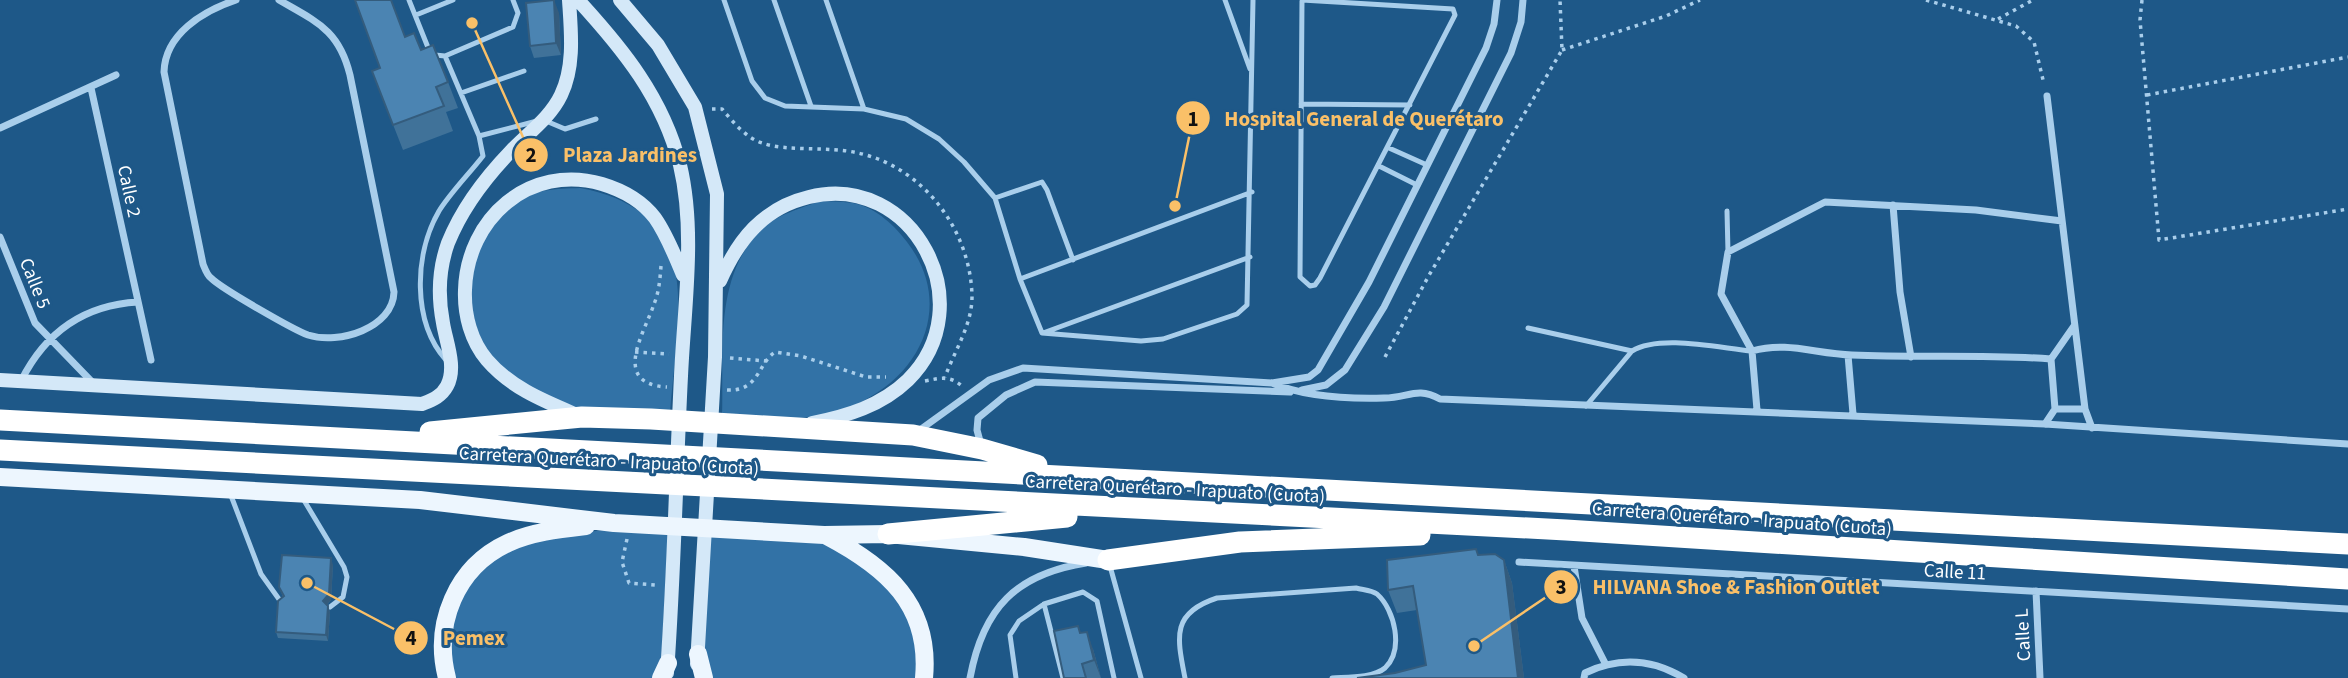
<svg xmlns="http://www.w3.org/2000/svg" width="2348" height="678" font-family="'Source Sans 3',sans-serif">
<rect width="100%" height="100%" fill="#1e5888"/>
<path fill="#3272a6" d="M 580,188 C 708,212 677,316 670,413 C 643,412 604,416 580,409 C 558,404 535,392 517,380 C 463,345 458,269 496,222 C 502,215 507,206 514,202 C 536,189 555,189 580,188 Z
M 820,201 C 832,202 846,201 857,204 C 877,209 895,226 907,242 C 952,300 926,369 863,401 C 820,424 769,419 722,417 C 724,354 713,276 762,229 C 776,215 802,208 820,201 Z
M 615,529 L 668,530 L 661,667 L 657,678 L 453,678 L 449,629 L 454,608 L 494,551 L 568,534 Z
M 710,534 L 818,539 L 857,558 L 898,597 L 917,636 L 919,678 L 710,678 L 703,650 Z"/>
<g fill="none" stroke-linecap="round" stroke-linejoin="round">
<path stroke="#a9ceeb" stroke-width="3.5" stroke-dasharray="3.5 5" stroke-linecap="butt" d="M 1926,0 L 2016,26 L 2034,42 L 2044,84
M 2142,0 L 2140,20 L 2159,240 L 2348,209
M 1998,19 L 2033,0
M 1562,50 L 1666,16 L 1700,0
M 2147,95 L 2348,57
M 712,109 L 722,109 C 733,122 746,138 762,143 C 787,152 829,146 858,153 C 923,167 971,230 972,297 C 972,325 954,352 945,377
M 661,266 C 660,279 659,292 654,304 C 645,332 610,384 667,387
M 635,352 L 669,354
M 1385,357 L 1428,277 L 1562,50 L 1560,0
M 730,358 L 766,361
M 925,381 C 941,378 950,375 963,387
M 727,390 C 759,392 758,363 775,352 L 801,356 L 866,377 L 886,377
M 627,539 L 622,562 L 629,583 L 656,585"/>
<path stroke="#a9ceeb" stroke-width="5" d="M 409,0 L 429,50 L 435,55 L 445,56 L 513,27 L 518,13 L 513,0
M 724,0 L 752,81 L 765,98 L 785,106 L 864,109 L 906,119 L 939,139 L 964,162 L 995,198 L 1020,279 L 1042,333 L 1141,341 L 1163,339 L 1237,314 L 1247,305 L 1253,0
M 774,0 L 811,106
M 826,0 L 864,109
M 1225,0 L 1250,69
M 1302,0 L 1453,9 L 1455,15 L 1320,278 L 1315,285 L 1310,286 L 1300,277 C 1300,185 1301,93 1302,0
M 416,15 L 453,0
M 445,56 L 479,136 L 537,121
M 461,93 L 524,71
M 1301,104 L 1410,105
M 546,121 L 565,129 L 596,119
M 1389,148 L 1427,165
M 1379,166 L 1417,185
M 995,198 L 1042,182 L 1047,190 L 1073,260
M 1727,211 L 1728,252
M 1020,279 L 1252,192
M 1528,328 L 1632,351 L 1586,406
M 1043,333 L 1250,257
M 1632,351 C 1660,334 1719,348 1752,351
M 446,360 C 412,322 414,254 439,211 C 451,192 469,174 483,156 L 479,136
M 230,493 L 261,574 L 281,602
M 302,497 L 344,567 L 347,577 L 343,597 L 330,607
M 1110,566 L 1141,678
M 1016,678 L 1010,635 L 1019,621 L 1044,604
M 1063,678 L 1044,604 L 1083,592 L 1097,601 L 1114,678
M 1185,678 C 1177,637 1171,613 1217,598 L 1356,588 C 1363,590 1371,590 1377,594 C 1395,610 1404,650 1385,668 C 1373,678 1348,677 1332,678"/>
<path stroke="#a9ceeb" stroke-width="7" d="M 236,0 C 203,11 165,34 164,72 L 203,264 C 205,269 207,275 211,278 C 222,289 294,330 308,335 C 339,345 393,328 394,292 L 350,75 C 339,30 317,22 279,0
M 91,88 L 151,360
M 2047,96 L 2085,409
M 0,128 L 116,75
M 1893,205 L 1900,292 L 1911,357
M 0,237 L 35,323 L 94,384
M 1752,351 C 1787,341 1816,354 1852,355 C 1919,358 1985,354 2051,359
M 1848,355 L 1853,414
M 21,381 C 45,333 84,305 138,302
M 1272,383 C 1305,397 1348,399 1384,398 C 1409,398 1416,386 1440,399 L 2045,424 L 2348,444
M 1302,390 L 1326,385 L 1345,370 L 1384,307 L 1511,53 L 1521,22 L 1523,0
M 2055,409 L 2085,409 L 2092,428
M 1757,410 L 1752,351 L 1721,294 L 1728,252 L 1825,202 L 1976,210 L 2062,221
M 2045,424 L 2055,409 L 2051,359 L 2074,326
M 917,432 L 989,380 L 1023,368 L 1272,383 L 1309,377 L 1318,370 L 1369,282 L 1486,48 L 1494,24 L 1497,0
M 981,445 L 977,430 L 978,418 L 1006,395 L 1035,382 L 1290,392
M 1519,562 L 2348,609
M 1574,566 L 1582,618 L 1605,663
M 2036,591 L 2040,678
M 970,678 C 983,608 1016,574 1086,563
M 1584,678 L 1585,673 C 1618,657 1652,659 1684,678"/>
<path stroke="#d4e8f8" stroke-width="14" d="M 578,0 C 623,49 663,98 680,165 C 696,232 684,308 681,376 C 676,475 674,574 667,673
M 620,0 L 658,45 L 695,107 L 717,194 L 715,357 L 697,664
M 720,281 C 738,240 763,208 809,197 C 913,171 984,305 908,380 C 881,406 847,416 812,423
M 0,380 L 422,404 C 432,400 441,397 447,386 C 457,367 446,342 443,323 C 438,297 439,268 448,243 C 462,208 485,178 511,151 C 528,133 550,118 561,95 C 575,66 571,31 569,0
M 577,415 C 544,401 511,388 487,360 C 471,341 464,315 465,290 C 467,219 529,163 602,184 C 622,190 642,201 655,218 C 667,235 675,256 683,275"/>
<path stroke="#edf6fe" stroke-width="18" d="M 0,477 L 420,500 L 614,523 L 824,535 L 888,534 L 1024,547 L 1108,560
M 827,536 C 886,567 931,605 924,678
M 698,654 L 704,678
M 447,678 C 433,624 456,567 508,543 C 532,532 560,529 586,526
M 661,678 L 668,663"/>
<path stroke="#fff" stroke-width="21" d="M 0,420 L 2348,544
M 430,432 L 582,417 L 651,419 L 913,435 L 982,449 L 1037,465
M 0,450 L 1566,530 L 2348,579
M 888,534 L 1067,517
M 1108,560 L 1240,542 L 1420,535"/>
</g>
<path fill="#407299" d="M 559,13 L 561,55 L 534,58 L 530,46 Z
M 405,37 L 421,50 L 448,82 L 458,108 L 446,112 L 453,131 L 403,150 L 372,71 L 380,68 Z
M 1479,555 L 1504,560 L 1512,583 L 1524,678 L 1357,678 L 1395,673 L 1426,665 L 1417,610 L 1397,613 L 1388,590 Z
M 333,565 L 331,600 L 327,605 L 330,612 L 328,641 L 278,638 L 276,632 L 283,597 L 279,587 Z
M 1078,626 L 1080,633 L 1093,649 L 1101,678 L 1064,678 Z"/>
<path fill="#345c7d" d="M 554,0 L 559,13 L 561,55 L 556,43 Z
M 331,558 L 333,565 L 331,600 L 325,607 L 323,601 Z
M 1504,560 L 1512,583 L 1524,678 L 1518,678 Z
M 328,606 L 330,612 L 328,641 L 326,635 Z
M 1087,632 L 1093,649 L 1101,678 L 1094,660 Z"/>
<path fill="#4b84b2" stroke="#345c7d" stroke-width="2" d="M 355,0 L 391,0 L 405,37 L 414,33 L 421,50 L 433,45 L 448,82 L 436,87 L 444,106 L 393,125 L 372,71 L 380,68 Z
M 554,0 L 556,43 L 530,46 L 526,3 Z
M 1476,549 L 1478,555 L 1495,554 L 1504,560 L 1518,678 L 1357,678 L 1395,673 L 1426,665 L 1413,586 L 1388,590 L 1387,560 Z
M 282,555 L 331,558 L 329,594 L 323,601 L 328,606 L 326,635 L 276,632 L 278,601 L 284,596 L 279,587 Z
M 1078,626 L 1080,633 L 1087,632 L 1094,660 L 1082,664 L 1086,678 L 1064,678 L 1054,631 Z"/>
<g text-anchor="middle" stroke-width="6" stroke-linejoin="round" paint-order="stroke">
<g font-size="19" fill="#fff" stroke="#1e5888">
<text transform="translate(130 191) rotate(78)" y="7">Calle 2</text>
<text transform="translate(36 283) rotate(68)" y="7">Calle 5</text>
<text transform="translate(609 460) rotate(3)" y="7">Carretera Querétaro - Irapuato (Cuota)</text>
<text transform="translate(1175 488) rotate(3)" y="7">Carretera Querétaro - Irapuato (Cuota)</text>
<text transform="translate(1742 518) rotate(4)" y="7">Carretera Querétaro - Irapuato (Cuota)</text>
<text transform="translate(1955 571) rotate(3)" y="7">Calle 11</text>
<text transform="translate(2022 635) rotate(-93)" y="7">Calle L</text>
</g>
</g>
<path fill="none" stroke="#fac068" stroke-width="2.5" d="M1175 206L1193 118M472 23L531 155M1474 646L1561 587M307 583L411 638"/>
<g fill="#fac068" stroke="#1e5888" stroke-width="2.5">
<circle cx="1175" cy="206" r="7"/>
<circle cx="472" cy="23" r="7"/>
<circle cx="1474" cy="646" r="7"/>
<circle cx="307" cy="583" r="7"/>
<circle cx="1193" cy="118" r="18"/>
<circle cx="531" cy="155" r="18"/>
<circle cx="1561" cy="587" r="18"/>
<circle cx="411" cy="638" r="18"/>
</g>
<g font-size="21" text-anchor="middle" font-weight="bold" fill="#111">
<text x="1193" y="126">1</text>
<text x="531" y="162">2</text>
<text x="1561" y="594">3</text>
<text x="411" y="645">4</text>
</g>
<g font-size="21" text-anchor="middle" font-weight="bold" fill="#fac068" stroke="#1e5888" stroke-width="6" stroke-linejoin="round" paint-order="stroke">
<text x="1364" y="126">Hospital General de Querétaro</text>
<text x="630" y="162">Plaza Jardines</text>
<text x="1736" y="594">HILVANA Shoe &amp; Fashion Outlet</text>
<text x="474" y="645">Pemex</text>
</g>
</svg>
